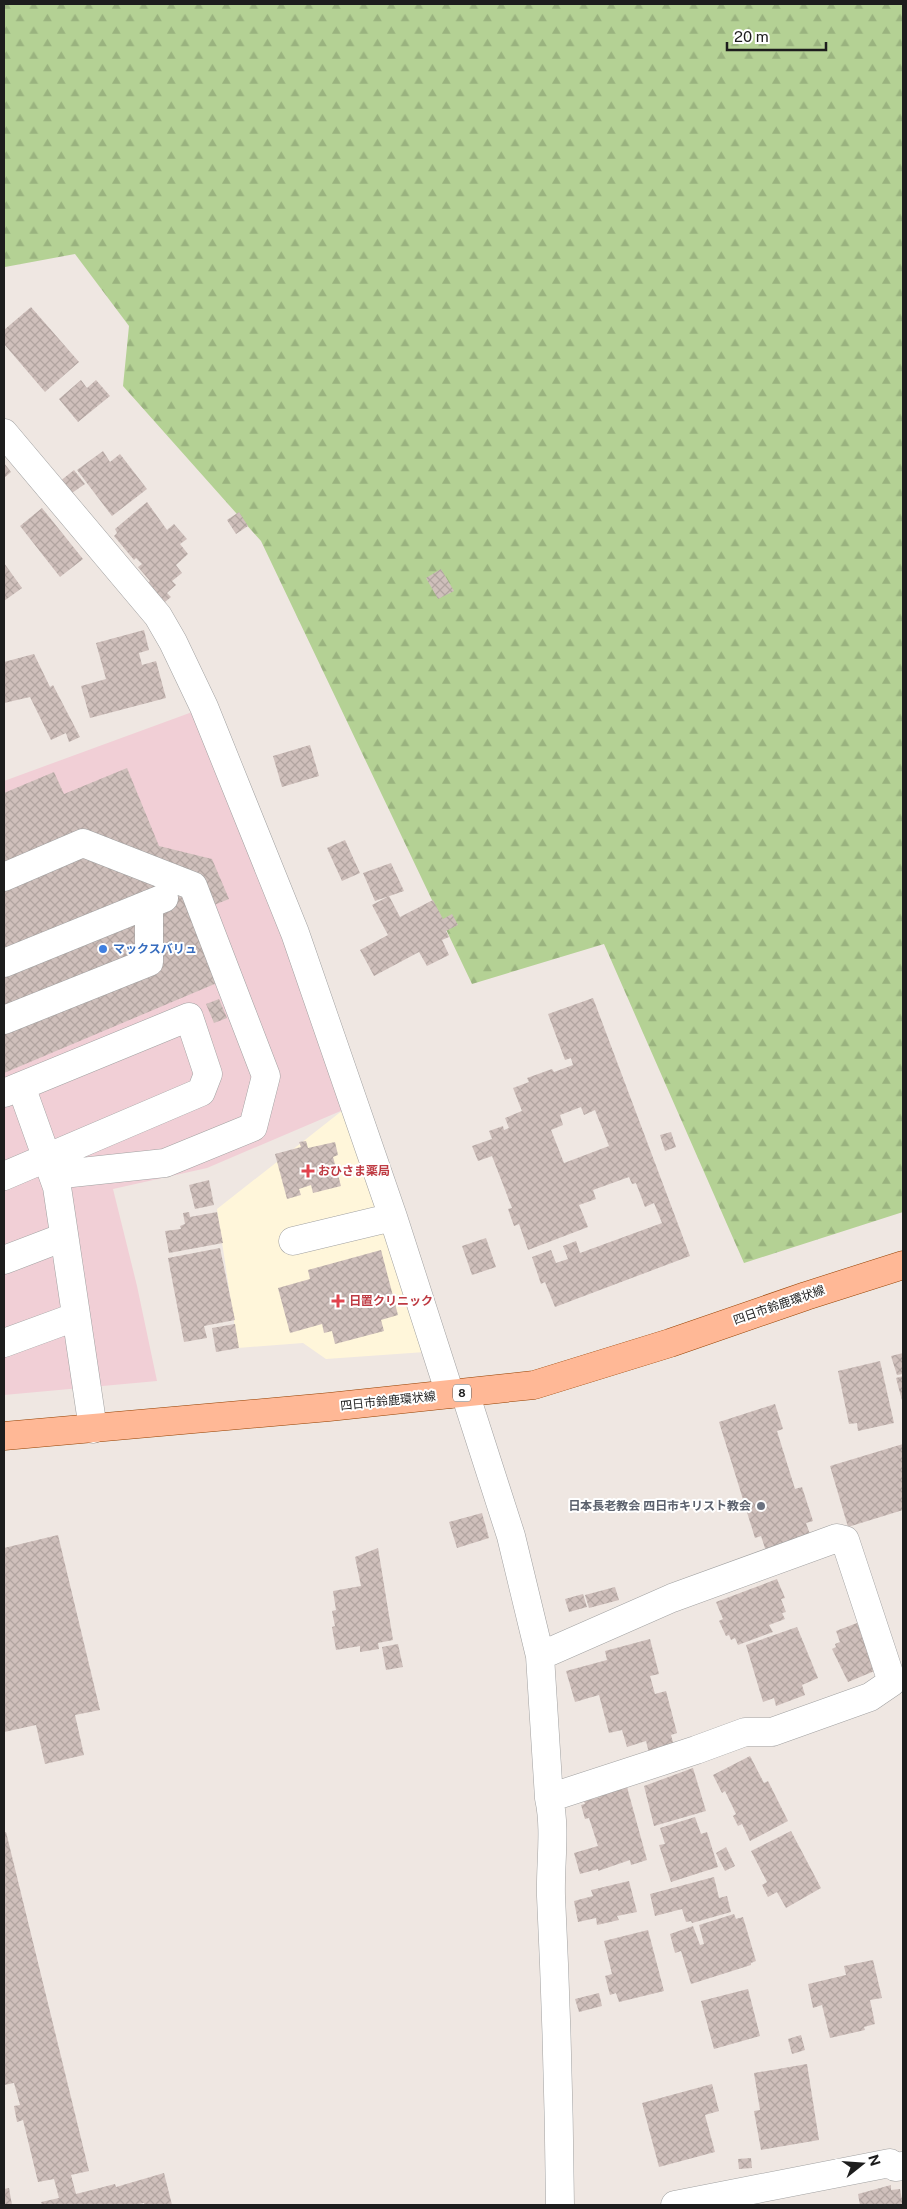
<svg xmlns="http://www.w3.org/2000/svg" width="907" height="2209" font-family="'Public Sans','Noto Sans JP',sans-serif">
<defs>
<pattern id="forest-firs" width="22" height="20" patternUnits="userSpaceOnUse" patternTransform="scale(1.25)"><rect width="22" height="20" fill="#b4d194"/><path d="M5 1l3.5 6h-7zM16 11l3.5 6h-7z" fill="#9ab37f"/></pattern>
<pattern id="building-cross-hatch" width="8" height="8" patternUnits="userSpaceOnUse" patternTransform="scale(1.25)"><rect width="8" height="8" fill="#cfbfbb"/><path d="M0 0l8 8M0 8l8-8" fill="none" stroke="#b1a4a0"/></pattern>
</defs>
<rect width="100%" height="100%" fill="#efe7e2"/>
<path fill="#f1cfd6" d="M 195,711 L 277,924 L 343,1110 L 207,1168 L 113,1189 L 137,1286 L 157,1381 L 4,1395 L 4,781 Z"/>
<path fill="#fff6da" d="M 343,1110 L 425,1352 L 326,1359 L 303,1343 L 238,1348 L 217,1209 Z"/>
<path fill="url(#forest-firs)" d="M 4,4 L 903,4 L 903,1212 L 744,1263 L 604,944 L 472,984 L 261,541 L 123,386 L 129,326 L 75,254 L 5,267 L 4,265 Z"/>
<path fill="url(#building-cross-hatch)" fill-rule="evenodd" d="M 31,307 L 79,362 L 45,392 L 4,344 L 4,330 Z
M 81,380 L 87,388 L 96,380 L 110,396 L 78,422 L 59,399 Z
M 103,451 L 110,462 L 120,454 L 147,489 L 112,516 L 77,470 Z
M 4,463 L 11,472 L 4,478 Z
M 74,470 L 85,484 L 69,495 L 59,482 Z
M 147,502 L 167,530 L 174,524 L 187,539 L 180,544 L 188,554 L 176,565 L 182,573 L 172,581 L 176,585 L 167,593 L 171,597 L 165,602 L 160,597 L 158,599 L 146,585 L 150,581 L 138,567 L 142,564 L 136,558 L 134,560 L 114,536 L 117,533 L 115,529 Z
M 42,508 L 83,559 L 60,577 L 20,526 Z
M 239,512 L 248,526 L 236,534 L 227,520 Z
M 4,563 L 22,588 L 4,601 Z
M 441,569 L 454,591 L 438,599 L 426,578 Z
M 144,630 L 149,650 L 139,653 L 142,665 L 156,661 L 166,698 L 90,718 L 81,686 L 106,679 L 96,643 Z
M 34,654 L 50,687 L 53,685 L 80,737 L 69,742 L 66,733 L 51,740 L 30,697 L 4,703 L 4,662 Z
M 310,745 L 319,776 L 282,787 L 273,756 Z
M 127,768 L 159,846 L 212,859 L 229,899 L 189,915 L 217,983 L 4,1073 L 4,793 L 54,772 L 64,794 Z
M 345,840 L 360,873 L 342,881 L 327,848 Z
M 391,863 L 404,891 L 375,901 L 363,873 Z
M 389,896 L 400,917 L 433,900 L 443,919 L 452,914 L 458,925 L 446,931 L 449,937 L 442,940 L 449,955 L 427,966 L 419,952 L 374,976 L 360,950 L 388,935 L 372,905 Z
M 593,998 L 690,1256 L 555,1307 L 545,1282 L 541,1284 L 532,1257 L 551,1250 L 556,1263 L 568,1259 L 563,1246 L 576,1241 L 580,1253 L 662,1223 L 654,1203 L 645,1207 L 636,1183 L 632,1184 L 629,1177 L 593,1190 L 596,1199 L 579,1205 L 588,1227 L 528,1250 L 519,1224 L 514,1226 L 508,1209 L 512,1208 L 492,1156 L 478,1161 L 472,1146 L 492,1139 L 489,1131 L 503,1126 L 504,1130 L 509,1128 L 505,1118 L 522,1111 L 513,1088 L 529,1082 L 527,1078 L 552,1069 L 554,1072 L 573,1065 L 571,1058 L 565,1060 L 548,1014 ZM 581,1107 L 584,1115 L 595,1110 L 609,1146 L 564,1163 L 551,1130 L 563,1125 L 560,1115 Z
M 219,999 L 227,1018 L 214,1023 L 206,1004 Z
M 671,1132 L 676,1147 L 665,1151 L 660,1135 Z
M 306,1141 L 308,1148 L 335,1142 L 338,1155 L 333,1157 L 341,1186 L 313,1193 L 311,1185 L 299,1189 L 301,1195 L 287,1199 L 275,1154 L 301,1147 L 299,1142 Z
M 209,1180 L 214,1205 L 195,1209 L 189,1185 Z
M 189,1212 L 190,1217 L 217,1212 L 223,1243 L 169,1253 L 165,1231 L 181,1229 L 180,1226 L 185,1224 L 183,1213 Z
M 486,1238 L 496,1267 L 472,1275 L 462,1246 Z
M 220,1248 L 235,1320 L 204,1326 L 207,1338 L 184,1342 L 168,1258 Z
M 381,1250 L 398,1315 L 381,1320 L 384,1331 L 335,1344 L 332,1331 L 324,1333 L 322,1324 L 290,1333 L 278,1288 L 310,1279 L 308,1270 Z
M 235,1324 L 239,1348 L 216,1352 L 212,1328 Z
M 903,1353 L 903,1374 L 897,1375 L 891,1356 Z
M 880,1361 L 894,1423 L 858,1431 L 857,1423 L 849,1424 L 838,1371 Z
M 903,1376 L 903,1404 L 896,1378 Z
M 775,1404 L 783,1429 L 777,1431 L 795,1489 L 802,1487 L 813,1521 L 806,1523 L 811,1537 L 766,1551 L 761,1536 L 755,1538 L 719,1422 Z
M 903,1444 L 903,1510 L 848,1527 L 830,1466 Z
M 482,1513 L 489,1538 L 457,1548 L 449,1522 Z
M 58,1535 L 100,1710 L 75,1715 L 84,1755 L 45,1764 L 36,1725 L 4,1732 L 4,1548 Z
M 378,1548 L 393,1640 L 378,1643 L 379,1649 L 360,1652 L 360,1646 L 336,1650 L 332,1627 L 335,1626 L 332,1611 L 336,1610 L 333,1591 L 361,1586 L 355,1557 Z
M 777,1579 L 785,1598 L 781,1599 L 786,1612 L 782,1613 L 785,1619 L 769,1625 L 773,1632 L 738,1645 L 735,1638 L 731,1640 L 729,1635 L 726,1636 L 719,1621 L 723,1619 L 716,1602 Z
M 615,1587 L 619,1600 L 589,1608 L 585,1595 Z
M 583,1594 L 587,1607 L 569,1612 L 565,1599 Z
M 857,1623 L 877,1670 L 848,1682 L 832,1649 L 836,1647 L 835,1644 L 840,1642 L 836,1631 Z
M 797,1627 L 818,1678 L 802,1685 L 805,1695 L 776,1706 L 774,1698 L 763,1702 L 746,1645 Z
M 650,1639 L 659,1674 L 650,1676 L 655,1694 L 666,1691 L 677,1733 L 671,1735 L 674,1746 L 649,1753 L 646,1741 L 627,1747 L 622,1730 L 609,1733 L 599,1695 L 575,1702 L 566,1671 L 607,1660 L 605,1651 Z
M 398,1644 L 403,1667 L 386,1670 L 382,1647 Z
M 750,1756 L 764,1783 L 768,1781 L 788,1821 L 750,1841 L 742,1824 L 738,1826 L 733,1816 L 736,1814 L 725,1791 L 722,1793 L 713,1775 Z
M 693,1768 L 706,1811 L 654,1826 L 644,1786 Z
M 627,1787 L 647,1860 L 631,1865 L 630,1860 L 598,1871 L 598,1869 L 580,1874 L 574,1853 L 598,1846 L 589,1818 L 585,1819 L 581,1805 L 585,1804 L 584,1801 L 600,1797 L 599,1795 Z
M 695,1817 L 701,1834 L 707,1832 L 718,1867 L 671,1882 L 659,1845 L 665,1844 L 660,1828 Z
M 791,1831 L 821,1888 L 786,1908 L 777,1892 L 768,1897 L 762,1885 L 767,1882 L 751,1851 Z
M 4,1832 L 6,1832 L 89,2171 L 71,2175 L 76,2194 L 115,2184 L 116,2187 L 164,2173 L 172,2205 L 145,2205 L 144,2203 L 134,2205 L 42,2205 L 41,2202 L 59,2198 L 54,2179 L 38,2182 L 23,2120 L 17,2122 L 14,2106 L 20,2105 L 14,2083 L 4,2085 Z
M 726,1847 L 735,1866 L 725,1871 L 716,1853 Z
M 714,1877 L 719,1898 L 727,1896 L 731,1912 L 692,1923 L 691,1921 L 686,1922 L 682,1909 L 655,1916 L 650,1894 Z
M 629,1881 L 637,1912 L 617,1916 L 619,1920 L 597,1925 L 596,1918 L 578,1922 L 574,1901 L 593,1896 L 591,1890 Z
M 734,1914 L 736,1919 L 743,1917 L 756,1961 L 751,1963 L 751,1965 L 691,1984 L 681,1951 L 675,1953 L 670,1934 L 693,1926 L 700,1945 L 704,1944 L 699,1925 Z
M 648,1930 L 664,1991 L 619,2002 L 616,1993 L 610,1995 L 605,1976 L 612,1974 L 604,1941 Z
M 873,1960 L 882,1998 L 870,2000 L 875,2024 L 864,2027 L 865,2030 L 830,2038 L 822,2005 L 813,2008 L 808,1984 L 846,1975 L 844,1966 Z
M 748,1989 L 760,2036 L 714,2049 L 701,2001 Z
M 599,1993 L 602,2006 L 579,2012 L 575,1999 Z
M 801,2035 L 805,2050 L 792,2054 L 788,2039 Z
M 807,2064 L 819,2140 L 761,2150 L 754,2111 L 760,2110 L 754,2073 Z
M 712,2084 L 719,2111 L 705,2115 L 715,2152 L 659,2167 L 642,2103 Z
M 751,2158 L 752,2168 L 739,2169 L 738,2159 Z
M 891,2185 L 891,2190 L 900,2189 L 903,2205 L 860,2205 L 858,2194 Z
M 9,2188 L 12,2205 L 4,2205 L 4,2189 Z"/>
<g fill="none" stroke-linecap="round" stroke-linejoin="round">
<defs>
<path id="minor" d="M 4,433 L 158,616 L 173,642 L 204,707 L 295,933 L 393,1217 L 450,1394
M 4,877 L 83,843 L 193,886 L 266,1076 L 253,1127 L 165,1163 L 53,1175
M 4,963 L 164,898
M 4,1020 L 149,962 L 149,904
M 21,1086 L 57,1187 L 93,1429
M 4,1093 L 189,1017 L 208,1074 L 201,1092 L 4,1176
M 293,1241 L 393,1217
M 4,1260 L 64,1237
M 4,1343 L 75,1317
M 465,1393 L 511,1536 L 540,1656 L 549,1798 C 556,1830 550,1864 551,1896 C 556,1999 559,2102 560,2205
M 540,1656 L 672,1598 L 837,1538 L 845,1540 L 892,1682 L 870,1697 L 772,1732 L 745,1732 L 696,1750 L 549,1798
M 675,2205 L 890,2163 L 895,2167 L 903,2166"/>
<path id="major" d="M 4,1436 L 329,1407 L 534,1385 L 670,1343 L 806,1296 L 903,1265"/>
</defs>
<use href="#minor" stroke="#a1a1a1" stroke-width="29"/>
<use href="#major" stroke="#954000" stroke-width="29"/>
<use href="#minor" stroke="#fff" stroke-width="28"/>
<use href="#major" stroke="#ffb896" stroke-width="28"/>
</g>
<circle fill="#3f7fe0" stroke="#fff" stroke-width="2" cx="103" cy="949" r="5"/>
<g fill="#e0444e" stroke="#fff" stroke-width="2">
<path d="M305.5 1163.5h5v5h5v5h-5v5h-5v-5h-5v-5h5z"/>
<path d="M335.5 1293.5h5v5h5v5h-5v5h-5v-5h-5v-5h5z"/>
</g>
<circle fill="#6b7280" stroke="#fff" stroke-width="2" cx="761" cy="1506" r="5"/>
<g text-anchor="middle" stroke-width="4" stroke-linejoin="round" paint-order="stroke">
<rect fill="#fff" stroke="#616161" stroke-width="1" x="453" y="1384.5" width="18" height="17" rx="4"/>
<g font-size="11" font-weight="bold" fill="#1d1d1d">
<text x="462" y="1397">8</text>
</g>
<g font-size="12" font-weight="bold" fill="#366cbe" stroke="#fff" text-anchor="start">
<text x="113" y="953">マックスバリュ</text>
</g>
<g font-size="12" font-weight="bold" fill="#be3a42" stroke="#fff" text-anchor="start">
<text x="318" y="1175">おひさま薬局</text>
<text x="349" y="1305">日置クリニック</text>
</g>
<g font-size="12" fill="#1d1d1d" stroke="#fff">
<text transform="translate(779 1305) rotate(-19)" y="4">四日市鈴鹿環状線</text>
<text transform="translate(388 1401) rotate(-6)" y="4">四日市鈴鹿環状線</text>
</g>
<g font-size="12" font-weight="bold" fill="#5b616d" stroke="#fff" text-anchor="end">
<text x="751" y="1510">日本長老教会 四日市キリスト教会</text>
</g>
</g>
<rect width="907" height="2209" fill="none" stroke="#1d1d1d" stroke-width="10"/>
<g transform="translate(862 2164) rotate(73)" stroke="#ffffff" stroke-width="4" paint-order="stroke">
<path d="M0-4L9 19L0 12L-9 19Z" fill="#1d1d1d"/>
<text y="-8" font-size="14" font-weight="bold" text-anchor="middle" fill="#1d1d1d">N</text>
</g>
<path d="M727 42v8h99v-8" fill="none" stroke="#1d1d1d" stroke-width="2.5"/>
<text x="734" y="42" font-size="15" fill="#1d1d1d" stroke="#ffffff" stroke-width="4" paint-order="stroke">20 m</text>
</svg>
